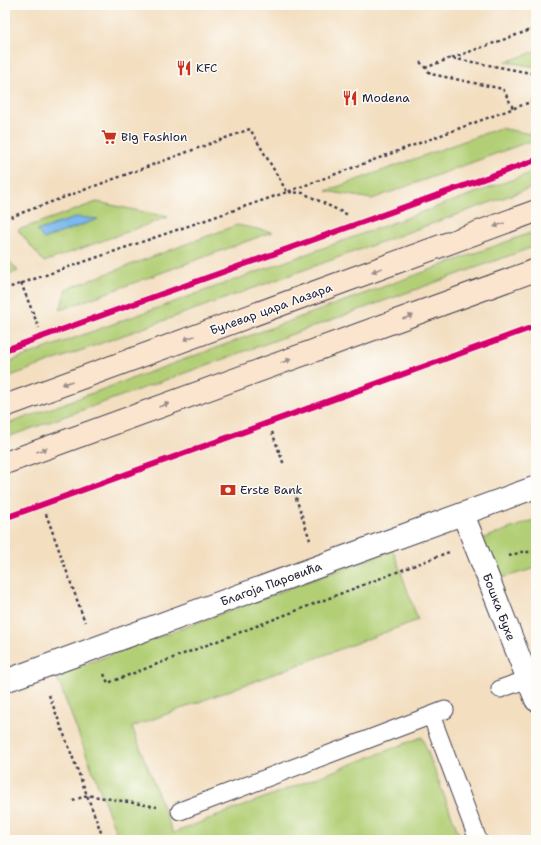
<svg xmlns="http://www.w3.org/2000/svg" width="541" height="845" font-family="'Shantell Sans',sans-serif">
<rect width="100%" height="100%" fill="#fdfcf7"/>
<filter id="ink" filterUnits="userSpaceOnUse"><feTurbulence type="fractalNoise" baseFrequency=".025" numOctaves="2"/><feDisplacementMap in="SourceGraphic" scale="8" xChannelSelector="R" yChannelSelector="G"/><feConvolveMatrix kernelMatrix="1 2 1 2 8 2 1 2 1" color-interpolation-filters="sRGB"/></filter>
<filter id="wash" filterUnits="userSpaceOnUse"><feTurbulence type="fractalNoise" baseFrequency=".012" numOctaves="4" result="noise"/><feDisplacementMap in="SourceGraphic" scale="16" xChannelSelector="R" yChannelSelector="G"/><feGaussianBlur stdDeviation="0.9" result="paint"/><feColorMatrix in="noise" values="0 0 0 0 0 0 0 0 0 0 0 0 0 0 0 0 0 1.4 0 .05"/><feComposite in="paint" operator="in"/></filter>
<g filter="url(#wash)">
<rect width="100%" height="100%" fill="#f3dec0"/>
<path fill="#b2cf76" stroke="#6a7858" d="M 536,51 L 536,67 L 506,62 Z
M 500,128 L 536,135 L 536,139 L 372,199 L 326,191 Z
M 536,171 L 536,186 L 5,378 L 5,363 Z
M 97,202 L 168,217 L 44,262 L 18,230 Z
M 237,225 L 272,232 L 60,310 L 66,289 Z
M 536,231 L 536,246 L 5,438 L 5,425 Z
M 7,258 L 18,271 L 5,276 L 5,259 Z
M 536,519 L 536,568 L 495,580 L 479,540 Z
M 393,550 L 418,620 L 132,727 L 173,833 L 422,737 L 461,840 L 119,840 L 56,675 Z"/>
<path fill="#7bb9ee" stroke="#4e6e94" d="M 77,217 L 98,219 L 44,239 L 37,231 Z"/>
</g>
<g filter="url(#ink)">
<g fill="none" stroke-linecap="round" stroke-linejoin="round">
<defs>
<path id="service" d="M 500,689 L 528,679
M 431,715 L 478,840
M 180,811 L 445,710"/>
<path id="minor" d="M 463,514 L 536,700
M 5,681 L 536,487"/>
<path id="secondary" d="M 5,406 L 536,211
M 5,463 L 536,270"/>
</defs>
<use href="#service" stroke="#413e4f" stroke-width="19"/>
<use href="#minor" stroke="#413e4f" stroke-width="24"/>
<use href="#secondary" stroke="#413e4f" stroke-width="24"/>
<path stroke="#413e4f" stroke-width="2.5" stroke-dasharray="3 3" stroke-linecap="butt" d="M 452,58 L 536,28
M 420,62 L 431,74 L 503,89 L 513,108
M 425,68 L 451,58 L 536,74
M 5,219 L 250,129 L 287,192 L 303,193 L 348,215
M 21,283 L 39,328
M 5,289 L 287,192 L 536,100
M 272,432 L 284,465
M 294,492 L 310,540
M 46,514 L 85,622
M 509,556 L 521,552 L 536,552
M 104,674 L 108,683 L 449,552
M 49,695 L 104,840
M 73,801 L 87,795 L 157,807"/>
<use href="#service" stroke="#fff" stroke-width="17"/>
<use href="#minor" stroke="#fff" stroke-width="22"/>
<use href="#secondary" stroke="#fce5cf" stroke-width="22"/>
<defs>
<path id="cycleway" d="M 5,350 L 536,160
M 5,518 L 536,326"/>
</defs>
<use href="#cycleway" stroke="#fdfcf7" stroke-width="8"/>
<use href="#cycleway" stroke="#d6006c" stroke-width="6"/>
</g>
<defs><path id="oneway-solid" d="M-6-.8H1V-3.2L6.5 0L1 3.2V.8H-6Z"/></defs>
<g fill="#9a8d8c">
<use href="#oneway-solid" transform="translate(499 225) rotate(160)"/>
<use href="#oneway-solid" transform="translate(377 270) rotate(160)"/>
<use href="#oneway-solid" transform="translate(408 317) rotate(-20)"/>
<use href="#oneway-solid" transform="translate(189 338) rotate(160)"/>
<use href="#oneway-solid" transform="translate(286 361) rotate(-20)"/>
<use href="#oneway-solid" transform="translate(67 383) rotate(160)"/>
<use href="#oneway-solid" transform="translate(164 405) rotate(-20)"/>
<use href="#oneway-solid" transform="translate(42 450) rotate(-20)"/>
</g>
</g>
<defs>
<symbol id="restaurant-bare" viewBox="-9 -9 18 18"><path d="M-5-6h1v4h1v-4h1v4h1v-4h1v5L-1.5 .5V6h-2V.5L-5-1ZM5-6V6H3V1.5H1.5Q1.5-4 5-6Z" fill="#c8321e" stroke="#fdfcf7" stroke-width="2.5" paint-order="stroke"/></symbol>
<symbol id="supermarket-bare" viewBox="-9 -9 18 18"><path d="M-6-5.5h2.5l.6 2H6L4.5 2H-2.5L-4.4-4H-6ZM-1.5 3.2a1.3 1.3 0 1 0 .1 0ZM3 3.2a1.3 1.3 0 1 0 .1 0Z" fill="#c8321e" stroke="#fdfcf7" stroke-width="2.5" paint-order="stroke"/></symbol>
<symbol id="bank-bare" viewBox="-9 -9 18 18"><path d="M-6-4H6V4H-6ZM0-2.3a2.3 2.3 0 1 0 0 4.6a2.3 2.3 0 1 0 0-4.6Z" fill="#c8321e" stroke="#fdfcf7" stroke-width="2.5" paint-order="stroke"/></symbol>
</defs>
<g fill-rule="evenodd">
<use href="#restaurant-bare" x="173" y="57" width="22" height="22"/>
<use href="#restaurant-bare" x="339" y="87" width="22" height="22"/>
<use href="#supermarket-bare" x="98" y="126" width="22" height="22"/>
<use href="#bank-bare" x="217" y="479" width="22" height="22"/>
</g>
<g text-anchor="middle" stroke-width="3" stroke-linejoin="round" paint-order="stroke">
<g font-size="12" fill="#22223b" stroke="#fdfcf7" text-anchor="start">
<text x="196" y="72">KFC</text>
<text x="362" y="102">Modena</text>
<text x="121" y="141">Big Fashion</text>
<text x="240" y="494">Erste Bank</text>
</g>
<g font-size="12" fill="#22223b" stroke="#fdfcf7">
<text transform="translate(271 309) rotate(-20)" y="4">Булевар цара Лазара</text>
<text transform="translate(271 584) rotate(-20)" y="4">Благоја Паровића</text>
<text transform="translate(499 607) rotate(69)" y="4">Бошка Бухе</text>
</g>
</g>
<rect width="541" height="845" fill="none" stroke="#fdfcf7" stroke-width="20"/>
</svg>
